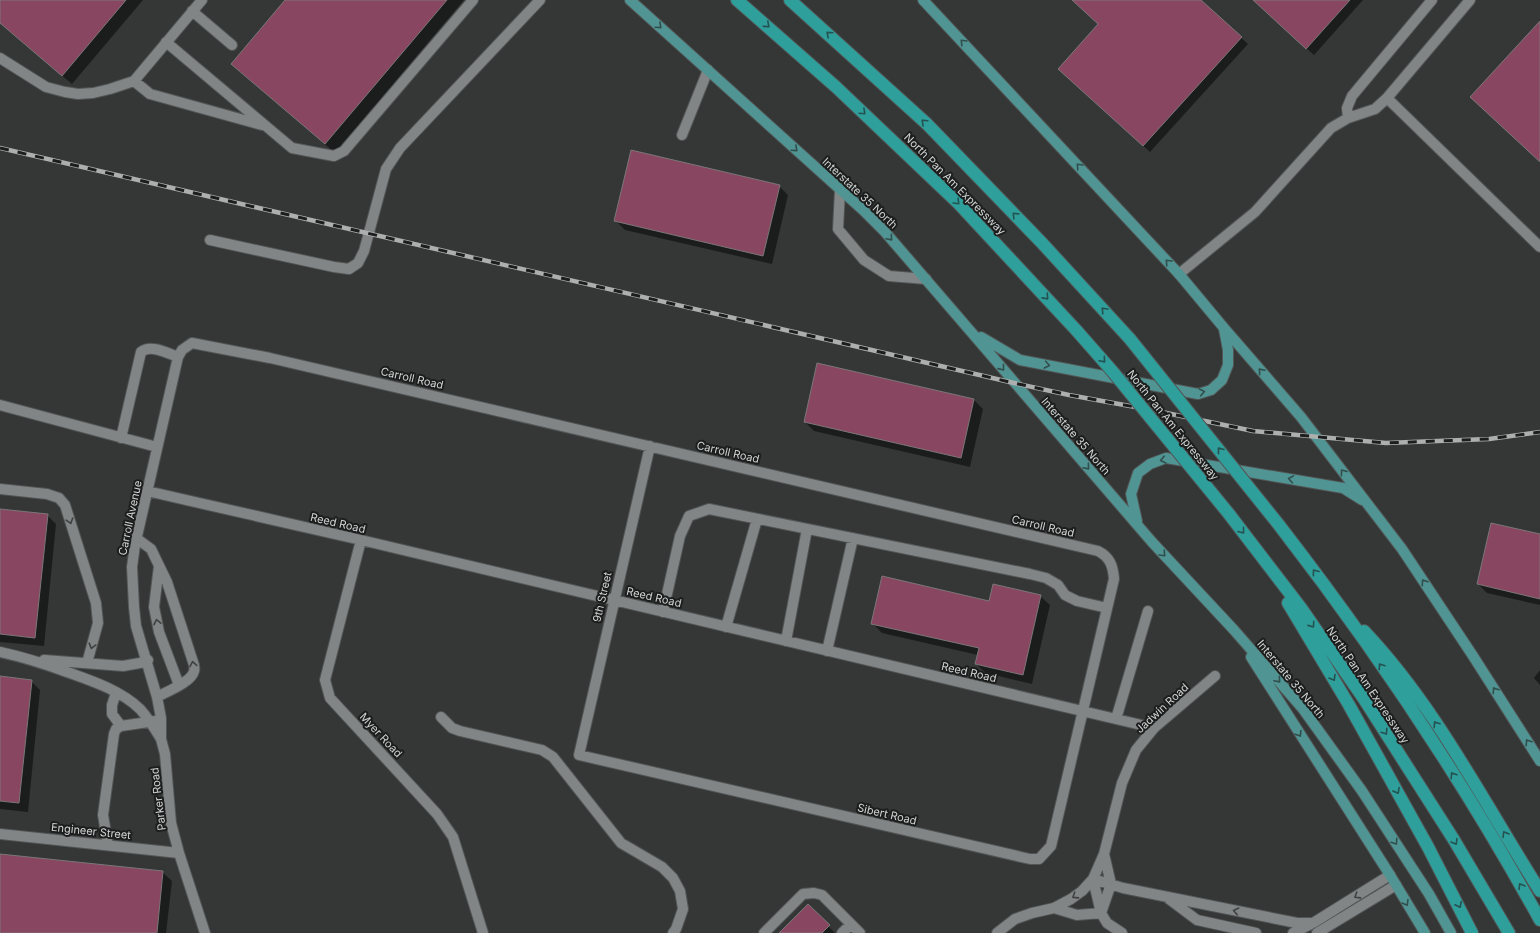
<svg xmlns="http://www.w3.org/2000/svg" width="1540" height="933" font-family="Inter,sans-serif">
<rect width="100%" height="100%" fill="#343736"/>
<path fill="#0007" d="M 0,0 L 143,0 L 72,84 L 0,23 Z
M 287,0 L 464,0 L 335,153 L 233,64 Z
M 1073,0 L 1200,0 L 1248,44 L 1150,152 L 1066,75 L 1099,24 Z
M 1253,0 L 1363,0 L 1314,55 Z
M 779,186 L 788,195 L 772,264 L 625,230 L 615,220 Z
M 974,400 L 983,409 L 970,467 L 814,431 L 805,422 Z
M 0,510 L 47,515 L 56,524 L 44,646 L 0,642 Z
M 1540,535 L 1540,605 L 1487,593 L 1478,584 Z
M 1040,596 L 1050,605 L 1032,684 L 986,673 L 976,664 L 978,655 L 882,633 L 873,624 L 990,602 Z
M 1540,670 L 1540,685 L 1534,678 Z
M 0,677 L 31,681 L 40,690 L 28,812 L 0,809 Z
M 0,855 L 162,872 L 172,881 L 166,933 L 0,933 Z
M 808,906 L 835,933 L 781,933 Z"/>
<path fill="#894660" stroke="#7b7778" d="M 0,0 L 126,0 L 62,76 L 0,23 Z
M 285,0 L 447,0 L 325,144 L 231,64 Z
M 1072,0 L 1201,0 L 1242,37 L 1143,146 L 1058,69 L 1098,24 Z
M 1253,0 L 1350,0 L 1306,49 Z
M 1540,21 L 1540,162 L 1470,97 Z
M 631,150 L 780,185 L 763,256 L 614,221 Z
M 817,363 L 974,399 L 961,458 L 804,422 Z
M 0,509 L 48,514 L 35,638 L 0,634 Z
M 1491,523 L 1540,534 L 1540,599 L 1477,584 Z
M 882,576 L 989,601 L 993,584 L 1041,595 L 1023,675 L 975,664 L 979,648 L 871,624 Z
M 0,676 L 32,680 L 19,803 L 0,801 Z
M 0,854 L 163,871 L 157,933 L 0,933 Z
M 808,904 L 830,925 L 822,933 L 779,933 Z"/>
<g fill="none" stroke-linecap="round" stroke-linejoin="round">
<defs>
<path id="minor" d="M 192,11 L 232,45
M 166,42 L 292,148 L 334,156 L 344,151 L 473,0
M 0,58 L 46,87 L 65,92 L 78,94 L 93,93 L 110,89 L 134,81 L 202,0
M 134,81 L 150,94 L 262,125
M 1387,98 L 1540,247
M 1348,118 L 1347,108 L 1352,96 L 1432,0
M 682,135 L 708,70
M 840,190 L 838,229 L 864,260 L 889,276 L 926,279
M 210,240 L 334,267 L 349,269 L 358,263 L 364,251 L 386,169 L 400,148 L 540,0
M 1179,274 L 1255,212 L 1331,128 L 1348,118 L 1375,109 L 1387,98 L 1470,0
M 0,405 L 157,447
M 121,438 L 141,352 C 151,344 167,353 178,357
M 0,489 L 47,494 L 59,498 L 65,505 L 96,603 L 98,623 L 87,663
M 147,491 L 361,540 L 1154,728
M 136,538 L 151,549 L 167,582 L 194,665 C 194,667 195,669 194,671 C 192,682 166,692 157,697
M 361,540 L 325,680 L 330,698 L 437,814 L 453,837 L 483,933
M 159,566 L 154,607 L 159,632 L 179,685
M 663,612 L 680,536 L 689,516 L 709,509 L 1030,574 L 1046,578 L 1058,585 L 1065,595 L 1077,601 L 1107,608
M 726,627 L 757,519
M 786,641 L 807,529
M 827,651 L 853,538
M 0,652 C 23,657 45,664 67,672 C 92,681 120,690 140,709 C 148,718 155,729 161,739
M 44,660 L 123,666 L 140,663 L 148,660
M 116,693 L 112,705 L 112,714 L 121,726
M 441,717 L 452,728 L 460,731 L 542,750 L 553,757 L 621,843 L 662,867 L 673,878 L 680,891 L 683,909 L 676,929 L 673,933
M 1116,719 L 1148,611
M 0,834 L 179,853
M 108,845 L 103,815 L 114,734 L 116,729 L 121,726 L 155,721
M 1169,899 L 1197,920 L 1256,933
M 1054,908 L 1077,915 L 1101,913 L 1111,884 L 1104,854
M 205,933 L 179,853 L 171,823 L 165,754 L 161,739 L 161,718 L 157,697 L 136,626 L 134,607 L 132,567 L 135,545 L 178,357 L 182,350 L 192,343 L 270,358 L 1098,551 C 1110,557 1113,566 1114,579 L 1051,846 L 1039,859 L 1030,859 L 579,755 L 650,446
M 764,933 L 803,894 L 814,893 L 822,895 L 860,933
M 842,933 L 851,924
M 997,933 L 1015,919 L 1032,913 L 1054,908 L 1071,899 L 1082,891 L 1093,879 L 1104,854 L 1122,783 L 1136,750 L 1154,728 L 1215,676
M 1122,933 L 1107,923 L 1101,913 L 1093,879 L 1123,888 L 1297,923 L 1313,923 L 1390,875
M 1293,933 L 1311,924
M 1317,933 L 1396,885"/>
<path id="major" d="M 630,0 L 863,210 L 885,232 L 1152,542 L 1234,630 L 1303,709 L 1362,791 L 1429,894 L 1451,933
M 923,0 L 1179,274 L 1224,328 L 1301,417 L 1402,549 L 1473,656 L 1540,761
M 981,337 L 1020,360 L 1198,394 L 1211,390 L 1222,380 L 1228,365 L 1228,350 L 1224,329
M 1137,521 L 1131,494 L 1138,473 L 1150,464 L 1166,458 L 1343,488 L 1362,500
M 1251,657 L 1390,875 L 1425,933"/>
<path id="highway" d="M 737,0 L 836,87 L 959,204 L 1077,331
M 790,0 L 927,124 L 1042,243 L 1130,339
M 1229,514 L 1301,608 L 1364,699 L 1454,840 L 1509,933
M 1279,525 C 1375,649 1464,782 1540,920
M 1288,603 L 1349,705 L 1428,847 L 1472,933
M 1364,631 C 1436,707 1484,803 1540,891"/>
</defs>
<use href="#minor" stroke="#525555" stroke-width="12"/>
<use href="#major" stroke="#525555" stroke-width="12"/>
<use href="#highway" stroke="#525555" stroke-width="14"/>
<use href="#minor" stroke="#828585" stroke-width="10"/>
<use href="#major" stroke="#509593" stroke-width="10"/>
<use href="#highway" stroke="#2f9f9c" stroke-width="12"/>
<defs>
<path id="rail" d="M 0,148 L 1014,383 L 1069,395 L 1152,410 L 1253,431 L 1386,443 L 1489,439 L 1540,432"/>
</defs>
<use href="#rail" stroke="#adafaf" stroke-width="4.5"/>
<use href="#rail" stroke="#1c1e1e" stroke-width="3" stroke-dasharray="9" stroke-linecap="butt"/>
<defs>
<path id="highway-bridge" d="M 1077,331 L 1113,372 L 1229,514
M 1130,339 L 1279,525"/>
</defs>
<use href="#highway-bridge" stroke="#525555" stroke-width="14" stroke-linecap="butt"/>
<use href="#highway-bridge" stroke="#2f9f9c" stroke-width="12"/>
</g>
<defs><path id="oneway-chevron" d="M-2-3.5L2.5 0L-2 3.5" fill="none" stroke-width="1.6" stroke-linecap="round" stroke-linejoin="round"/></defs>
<g stroke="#245250">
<use href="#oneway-chevron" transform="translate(767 25) rotate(41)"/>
<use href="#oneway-chevron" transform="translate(829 34) rotate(-138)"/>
<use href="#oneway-chevron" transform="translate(863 112) rotate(43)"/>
<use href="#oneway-chevron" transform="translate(924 122) rotate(-137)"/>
<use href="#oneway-chevron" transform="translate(957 202) rotate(45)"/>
<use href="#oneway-chevron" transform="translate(1015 215) rotate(-134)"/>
<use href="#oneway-chevron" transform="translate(1046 297) rotate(48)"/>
<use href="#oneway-chevron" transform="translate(1104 310) rotate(-133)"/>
<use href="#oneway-chevron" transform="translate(1103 360) rotate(49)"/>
<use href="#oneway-chevron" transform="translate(1220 450) rotate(-128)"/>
<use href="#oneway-chevron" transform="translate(1242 531) rotate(52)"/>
<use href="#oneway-chevron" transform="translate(1315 572) rotate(-127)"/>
<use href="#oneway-chevron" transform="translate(1312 625) rotate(55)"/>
<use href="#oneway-chevron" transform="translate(1381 666) rotate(-124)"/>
<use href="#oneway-chevron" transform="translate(1333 678) rotate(59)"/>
<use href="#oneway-chevron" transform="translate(1436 724) rotate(-123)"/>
<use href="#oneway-chevron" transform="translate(1385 732) rotate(57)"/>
<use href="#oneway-chevron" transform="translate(1453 775) rotate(-123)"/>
<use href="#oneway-chevron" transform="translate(1397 791) rotate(61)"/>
<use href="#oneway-chevron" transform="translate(1505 834) rotate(-121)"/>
<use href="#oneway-chevron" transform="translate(1455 842) rotate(59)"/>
<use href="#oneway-chevron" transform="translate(1521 886) rotate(-121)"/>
<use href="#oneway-chevron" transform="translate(1459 905) rotate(63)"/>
</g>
<g stroke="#314e4d">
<use href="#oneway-chevron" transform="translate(659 26) rotate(42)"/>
<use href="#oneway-chevron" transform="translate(963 42) rotate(-134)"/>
<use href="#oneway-chevron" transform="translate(795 149) rotate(42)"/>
<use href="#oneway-chevron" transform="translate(1079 166) rotate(-133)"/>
<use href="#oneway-chevron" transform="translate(890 238) rotate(49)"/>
<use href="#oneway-chevron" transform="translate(1168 262) rotate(-133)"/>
<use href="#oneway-chevron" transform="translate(1047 365) rotate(11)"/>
<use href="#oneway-chevron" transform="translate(1002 368) rotate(51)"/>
<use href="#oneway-chevron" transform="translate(1261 371) rotate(-131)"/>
<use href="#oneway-chevron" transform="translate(1202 392) rotate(-11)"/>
<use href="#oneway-chevron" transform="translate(1163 460) rotate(167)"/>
<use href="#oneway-chevron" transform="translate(1087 467) rotate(49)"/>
<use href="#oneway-chevron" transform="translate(1343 472) rotate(-127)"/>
<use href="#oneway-chevron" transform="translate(1291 479) rotate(-170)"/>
<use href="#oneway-chevron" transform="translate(1163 554) rotate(47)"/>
<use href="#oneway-chevron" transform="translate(1424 582) rotate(-124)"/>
<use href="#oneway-chevron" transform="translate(1278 680) rotate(49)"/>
<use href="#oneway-chevron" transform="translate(1495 690) rotate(-123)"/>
<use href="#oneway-chevron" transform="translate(1299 734) rotate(58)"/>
<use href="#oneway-chevron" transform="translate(1528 742) rotate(-123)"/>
<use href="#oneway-chevron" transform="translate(1395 842) rotate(57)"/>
<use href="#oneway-chevron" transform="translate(1406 903) rotate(59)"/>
</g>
<g stroke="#404242">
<use href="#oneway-chevron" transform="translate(70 521) rotate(73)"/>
<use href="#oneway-chevron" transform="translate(157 622) rotate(-102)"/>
<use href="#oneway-chevron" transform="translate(92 646) rotate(105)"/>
<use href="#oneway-chevron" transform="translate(193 664) rotate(-100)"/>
<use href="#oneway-chevron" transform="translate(1075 896) rotate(147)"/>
<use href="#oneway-chevron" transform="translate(1357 896) rotate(148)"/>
<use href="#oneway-chevron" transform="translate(1236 911) rotate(-168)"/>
</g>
<g text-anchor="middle" stroke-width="4" stroke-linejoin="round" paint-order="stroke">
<g font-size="11" fill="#d2d4d4" stroke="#1c1e1e">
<text transform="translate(955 184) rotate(45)" y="4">North Pan Am Expressway</text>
<text transform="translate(860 193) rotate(43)" y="4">Interstate 35 North</text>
<text transform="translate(412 378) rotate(13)" y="4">Carroll Road</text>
<text transform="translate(1173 425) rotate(51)" y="4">North Pan Am Expressway</text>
<text transform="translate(1076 436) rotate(49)" y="4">Interstate 35 North</text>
<text transform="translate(728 452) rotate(13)" y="4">Carroll Road</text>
<text transform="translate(130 518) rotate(-78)" y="4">Carroll Avenue</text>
<text transform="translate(338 523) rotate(13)" y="4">Reed Road</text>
<text transform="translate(1043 526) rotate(13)" y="4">Carroll Road</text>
<text transform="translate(602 597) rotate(-77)" y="4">9th Street</text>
<text transform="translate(654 597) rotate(13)" y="4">Reed Road</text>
<text transform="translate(969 672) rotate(13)" y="4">Reed Road</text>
<text transform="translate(1291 679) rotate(50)" y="4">Interstate 35 North</text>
<text transform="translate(1368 685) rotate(56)" y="4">North Pan Am Expressway</text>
<text transform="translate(1162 708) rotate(-43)" y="4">Jadwin Road</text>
<text transform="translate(381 735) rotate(47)" y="4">Myer Road</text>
<text transform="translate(158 799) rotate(-97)" y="4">Parker Road</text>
<text transform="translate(887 814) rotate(13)" y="4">Sibert Road</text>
<text transform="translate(91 831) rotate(6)" y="4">Engineer Street</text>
</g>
</g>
</svg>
